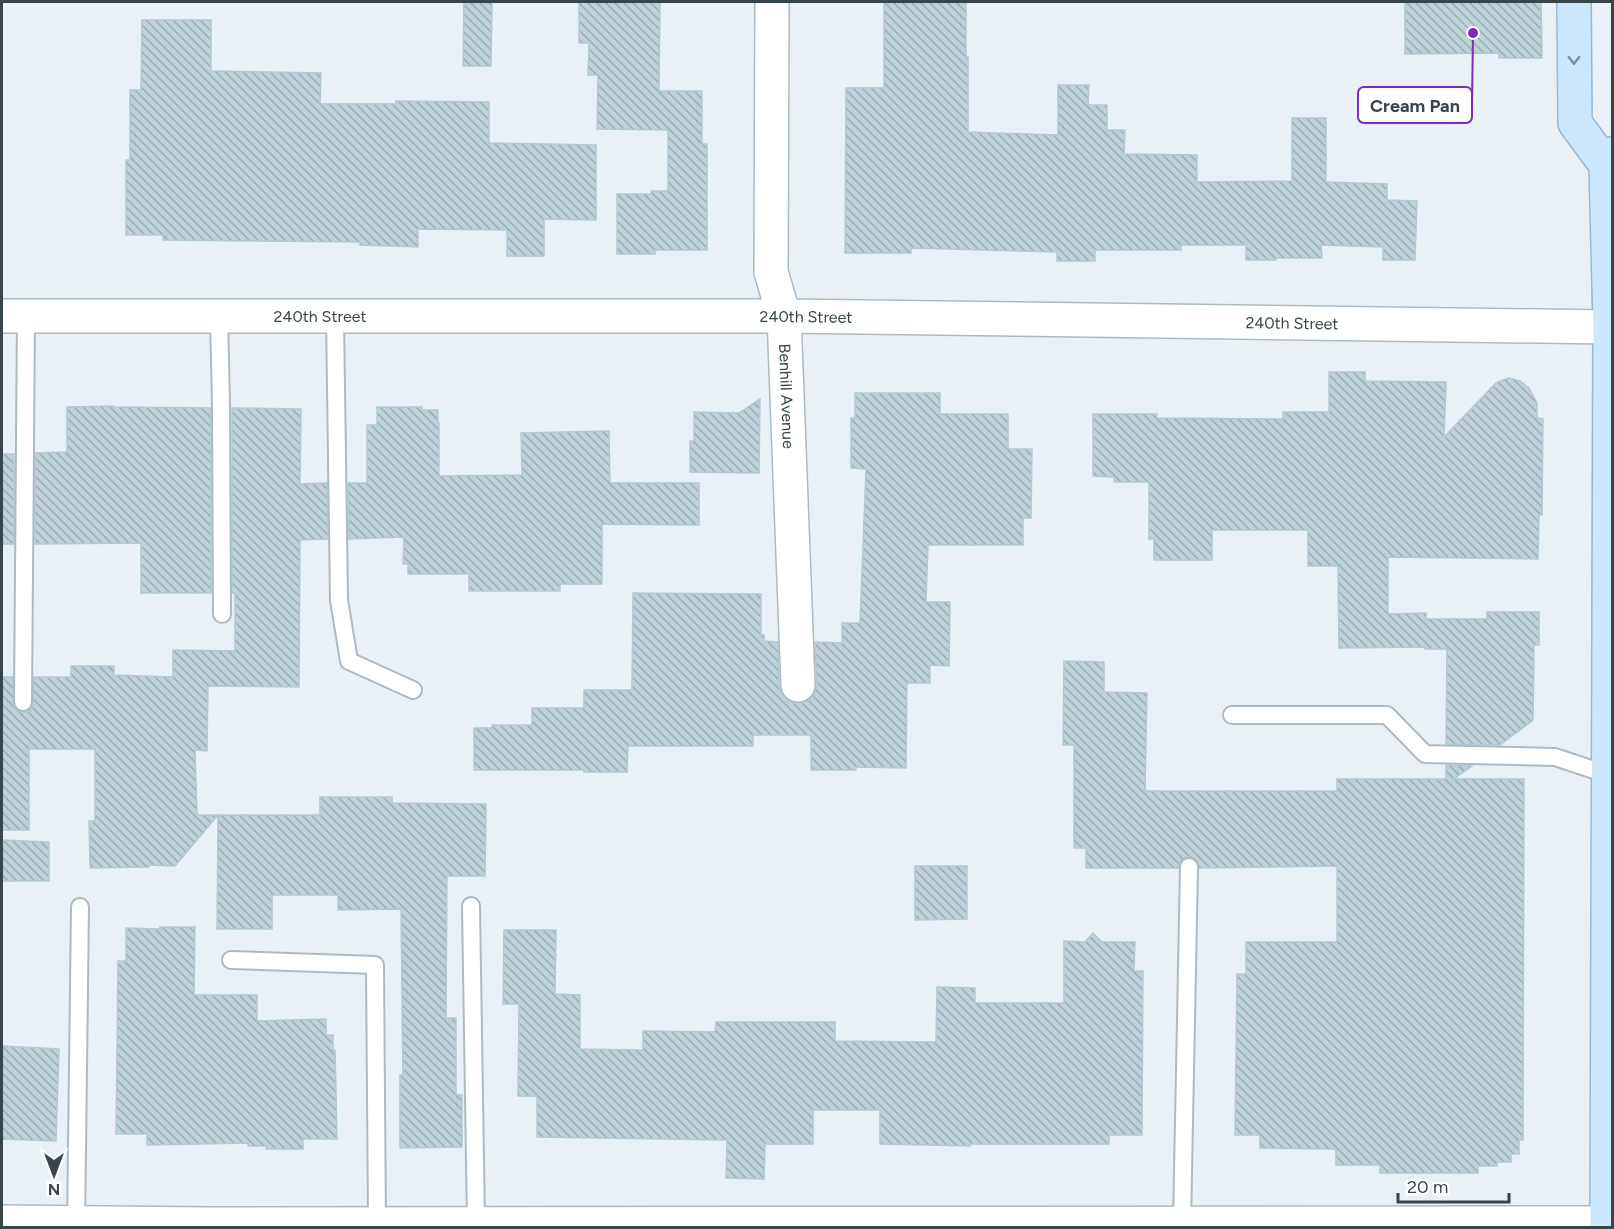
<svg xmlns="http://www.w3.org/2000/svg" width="1614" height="1229" font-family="Figtree,sans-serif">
<defs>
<pattern id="building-back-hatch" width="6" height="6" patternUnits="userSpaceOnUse" patternTransform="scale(1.5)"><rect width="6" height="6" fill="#bfd1d8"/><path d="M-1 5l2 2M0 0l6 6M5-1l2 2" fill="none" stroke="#9cabb1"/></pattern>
</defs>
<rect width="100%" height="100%" fill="#eaf1f6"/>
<path fill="url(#building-back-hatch)" stroke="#b2c9d3" stroke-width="1.5" d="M 464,2 L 492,2 L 491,66 L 463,66 Z
M 579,2 L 660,2 L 659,91 L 702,91 L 702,144 L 707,144 L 707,250 L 655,250 L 655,254 L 617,254 L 617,194 L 651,194 L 651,191 L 668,191 L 668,130 L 597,129 L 598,75 L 588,75 L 589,43 L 579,43 Z
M 884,2 L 966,2 L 966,57 L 968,57 L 968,132 L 1058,135 L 1058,85 L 1089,85 L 1088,105 L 1107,105 L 1107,130 L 1125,130 L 1124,154 L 1197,155 L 1197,182 L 1292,181 L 1292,118 L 1326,118 L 1326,182 L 1387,184 L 1387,200 L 1417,201 L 1415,260 L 1383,260 L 1383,247 L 1321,245 L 1322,258 L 1276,258 L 1276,260 L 1246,260 L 1246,245 L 1181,245 L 1181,250 L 1095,250 L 1095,261 L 1057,261 L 1057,252 L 911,248 L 911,253 L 845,253 L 846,88 L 884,88 Z
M 1405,2 L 1541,2 L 1542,58 L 1499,58 L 1499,53 L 1405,54 Z
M 142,20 L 211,20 L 211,71 L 321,73 L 320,104 L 396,104 L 396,101 L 489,102 L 489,143 L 596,145 L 596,220 L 544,219 L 544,256 L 507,256 L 507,230 L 418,229 L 418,247 L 360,245 L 360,242 L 163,240 L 163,235 L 126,235 L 126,160 L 130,160 L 130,90 L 141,90 Z
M 1329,372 L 1365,372 L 1365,381 L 1446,382 L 1444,437 L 1496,383 L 1503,380 L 1509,378 L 1520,381 L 1529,388 L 1537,403 L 1537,418 L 1543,419 L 1542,515 L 1539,515 L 1538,559 L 1388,557 L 1388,614 L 1426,613 L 1426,619 L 1487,619 L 1487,612 L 1539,612 L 1539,645 L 1534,645 L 1533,720 L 1500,745 L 1446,744 L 1447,649 L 1425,649 L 1425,647 L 1339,648 L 1338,566 L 1308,566 L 1308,530 L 1212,530 L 1212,560 L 1154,560 L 1154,539 L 1149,539 L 1149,482 L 1114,482 L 1114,477 L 1093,476 L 1093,414 L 1157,414 L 1157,418 L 1283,419 L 1283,412 L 1329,412 Z
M 855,393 L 940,393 L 940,414 L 1008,414 L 1008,449 L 1032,449 L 1031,518 L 1023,518 L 1023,545 L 928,545 L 926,602 L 950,602 L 949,666 L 930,665 L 930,683 L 907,683 L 906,768 L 856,767 L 856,770 L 811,770 L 811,735 L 753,735 L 753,746 L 628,746 L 627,772 L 584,772 L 584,770 L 474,770 L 474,728 L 492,728 L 492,725 L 532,725 L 532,708 L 584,708 L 584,690 L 632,690 L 633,593 L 761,594 L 761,635 L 764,635 L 764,641 L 778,642 L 779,686 L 782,694 L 790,702 L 799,704 L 808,700 L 814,694 L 817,685 L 815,642 L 842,643 L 842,623 L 860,623 L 866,469 L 851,468 L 851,418 L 855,418 Z
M 760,399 L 759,473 L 690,472 L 690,441 L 694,441 L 694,412 L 739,413 Z
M 113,406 L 113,407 L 211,408 L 211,593 L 141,593 L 141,543 L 35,544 L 35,453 L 67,452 L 67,407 Z
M 377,407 L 422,407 L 422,410 L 438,410 L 438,423 L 439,423 L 439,476 L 522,475 L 521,433 L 609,431 L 610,483 L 699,483 L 699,525 L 602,524 L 602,584 L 560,584 L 560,591 L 469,591 L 469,574 L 408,574 L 408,564 L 403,564 L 404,537 L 349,539 L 348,483 L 367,483 L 367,425 L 377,425 Z
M 232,408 L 301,409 L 300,484 L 327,483 L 328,539 L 300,540 L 299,687 L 208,686 L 207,751 L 195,750 L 197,815 L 320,815 L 320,797 L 392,797 L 392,803 L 486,804 L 485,876 L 447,876 L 446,1018 L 456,1018 L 456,1095 L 462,1095 L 462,1147 L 400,1148 L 400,1075 L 403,1075 L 401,909 L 338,910 L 338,895 L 272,895 L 272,929 L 217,929 L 218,815 L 175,866 L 149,865 L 149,867 L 90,868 L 89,821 L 95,821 L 95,749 L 29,749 L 29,830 L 2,830 L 2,677 L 13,677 L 14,707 L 18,711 L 24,712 L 29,711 L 32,707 L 34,677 L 71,677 L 71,666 L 114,666 L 114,675 L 173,677 L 173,650 L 235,651 L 235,593 L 232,593 Z
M 2,454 L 14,454 L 14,544 L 2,544 Z
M 1064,661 L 1104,662 L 1104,692 L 1147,693 L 1145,791 L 1337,791 L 1337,779 L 1446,779 L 1446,765 L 1472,766 L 1454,779 L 1524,779 L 1523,1140 L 1519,1140 L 1519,1154 L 1511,1154 L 1511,1162 L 1497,1162 L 1497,1166 L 1478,1166 L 1478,1173 L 1380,1173 L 1380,1165 L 1336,1165 L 1336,1149 L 1260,1148 L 1260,1135 L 1235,1135 L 1237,974 L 1246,974 L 1246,942 L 1337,942 L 1337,866 L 1199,868 L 1198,862 L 1195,858 L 1189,857 L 1180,861 L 1178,868 L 1086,868 L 1086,848 L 1074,848 L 1074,745 L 1063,745 Z
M 2,840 L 49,842 L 49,881 L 2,881 Z
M 915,866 L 967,866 L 967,919 L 915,920 Z
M 160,927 L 195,927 L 194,995 L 257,995 L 257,1021 L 326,1019 L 326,1035 L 333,1035 L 333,1050 L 335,1050 L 337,1139 L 303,1139 L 303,1149 L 266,1149 L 266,1146 L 248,1146 L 248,1143 L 147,1145 L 147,1134 L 116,1134 L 118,961 L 126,961 L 126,928 L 160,929 Z
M 504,930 L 556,930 L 555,994 L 580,995 L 580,1049 L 643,1050 L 643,1031 L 715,1032 L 716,1022 L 835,1022 L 835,1041 L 936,1042 L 937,987 L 975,988 L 975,1003 L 1064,1003 L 1064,941 L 1085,942 L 1093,933 L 1102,942 L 1135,942 L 1134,971 L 1143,971 L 1142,1135 L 1109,1135 L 1109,1144 L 970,1144 L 970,1146 L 880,1144 L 880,1110 L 813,1110 L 813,1144 L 765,1144 L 764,1179 L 726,1178 L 727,1140 L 537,1137 L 537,1096 L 518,1096 L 519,1004 L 503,1004 Z
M 2,1046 L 59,1049 L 56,1141 L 2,1139 Z"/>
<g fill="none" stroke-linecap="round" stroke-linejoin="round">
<defs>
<path id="service" d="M 219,316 L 221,404 L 222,614
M 335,316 L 339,600 L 349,661 L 413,690
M 23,702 L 26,316
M 1232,715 L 1387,715 L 1425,754 L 1555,757 L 1609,775
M 471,906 L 476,1224
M 231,960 L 375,965 L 377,1224
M 1182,1223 L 1189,867
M 76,1227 L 80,907"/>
<g id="minor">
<path id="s1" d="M 772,2 L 771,272 L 784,316 L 798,685"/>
<path id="s2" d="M 2,316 L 784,316 L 1610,327"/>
<path d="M 2,1222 L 207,1224 L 1607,1223"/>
</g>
<path id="secondary" d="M 1574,2 L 1575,123 L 1606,165
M 1607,1228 L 1610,327 L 1606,165 L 1612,154"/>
</defs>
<use href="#service" stroke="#acbbc2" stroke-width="20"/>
<use href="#minor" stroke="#acbbc2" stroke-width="36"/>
<use href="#secondary" stroke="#96bad4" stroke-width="36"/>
<use href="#service" stroke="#fff" stroke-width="16"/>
<use href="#minor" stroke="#fff" stroke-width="33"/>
<use href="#secondary" stroke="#cbe8ff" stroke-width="33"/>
</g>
<defs><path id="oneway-chevron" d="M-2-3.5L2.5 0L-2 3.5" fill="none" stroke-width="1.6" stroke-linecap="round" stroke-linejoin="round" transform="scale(1.5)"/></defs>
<use stroke="#7a8e9b" href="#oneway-chevron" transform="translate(1574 60) rotate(90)"/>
<g text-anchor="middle" stroke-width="6" stroke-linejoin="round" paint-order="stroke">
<g font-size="16" fill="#38454a" stroke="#fff">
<text dy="6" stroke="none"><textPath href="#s2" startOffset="318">240th Street</textPath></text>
<text dy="6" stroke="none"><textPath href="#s2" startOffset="804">240th Street</textPath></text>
<text dy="6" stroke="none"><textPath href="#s2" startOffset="1290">240th Street</textPath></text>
<text dy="6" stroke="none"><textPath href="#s1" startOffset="396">Benhill Avenue</textPath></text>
</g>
</g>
<path fill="none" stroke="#7b2cbf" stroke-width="2" d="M1473 33L1472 105"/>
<circle fill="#7b2cbf" stroke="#fff" stroke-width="2" cx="1473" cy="33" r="6"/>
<rect fill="#fff" stroke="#7b2cbf" stroke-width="2" x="1358" y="87" width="114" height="36" rx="6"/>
<g font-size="18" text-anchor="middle" font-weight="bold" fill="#38454a">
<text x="1415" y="112">Cream Pan</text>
</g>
<rect width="1614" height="1229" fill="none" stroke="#38454a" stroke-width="6"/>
<g transform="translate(54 1175) rotate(180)" stroke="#ffffff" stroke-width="4.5" paint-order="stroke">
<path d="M0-4.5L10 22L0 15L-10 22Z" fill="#38454a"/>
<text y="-9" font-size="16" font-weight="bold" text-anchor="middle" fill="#38454a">N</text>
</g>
<path d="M1398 1193v9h111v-9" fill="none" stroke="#38454a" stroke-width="3"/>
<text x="1407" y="1193" font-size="18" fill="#38454a" stroke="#ffffff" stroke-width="4.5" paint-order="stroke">20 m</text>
</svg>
